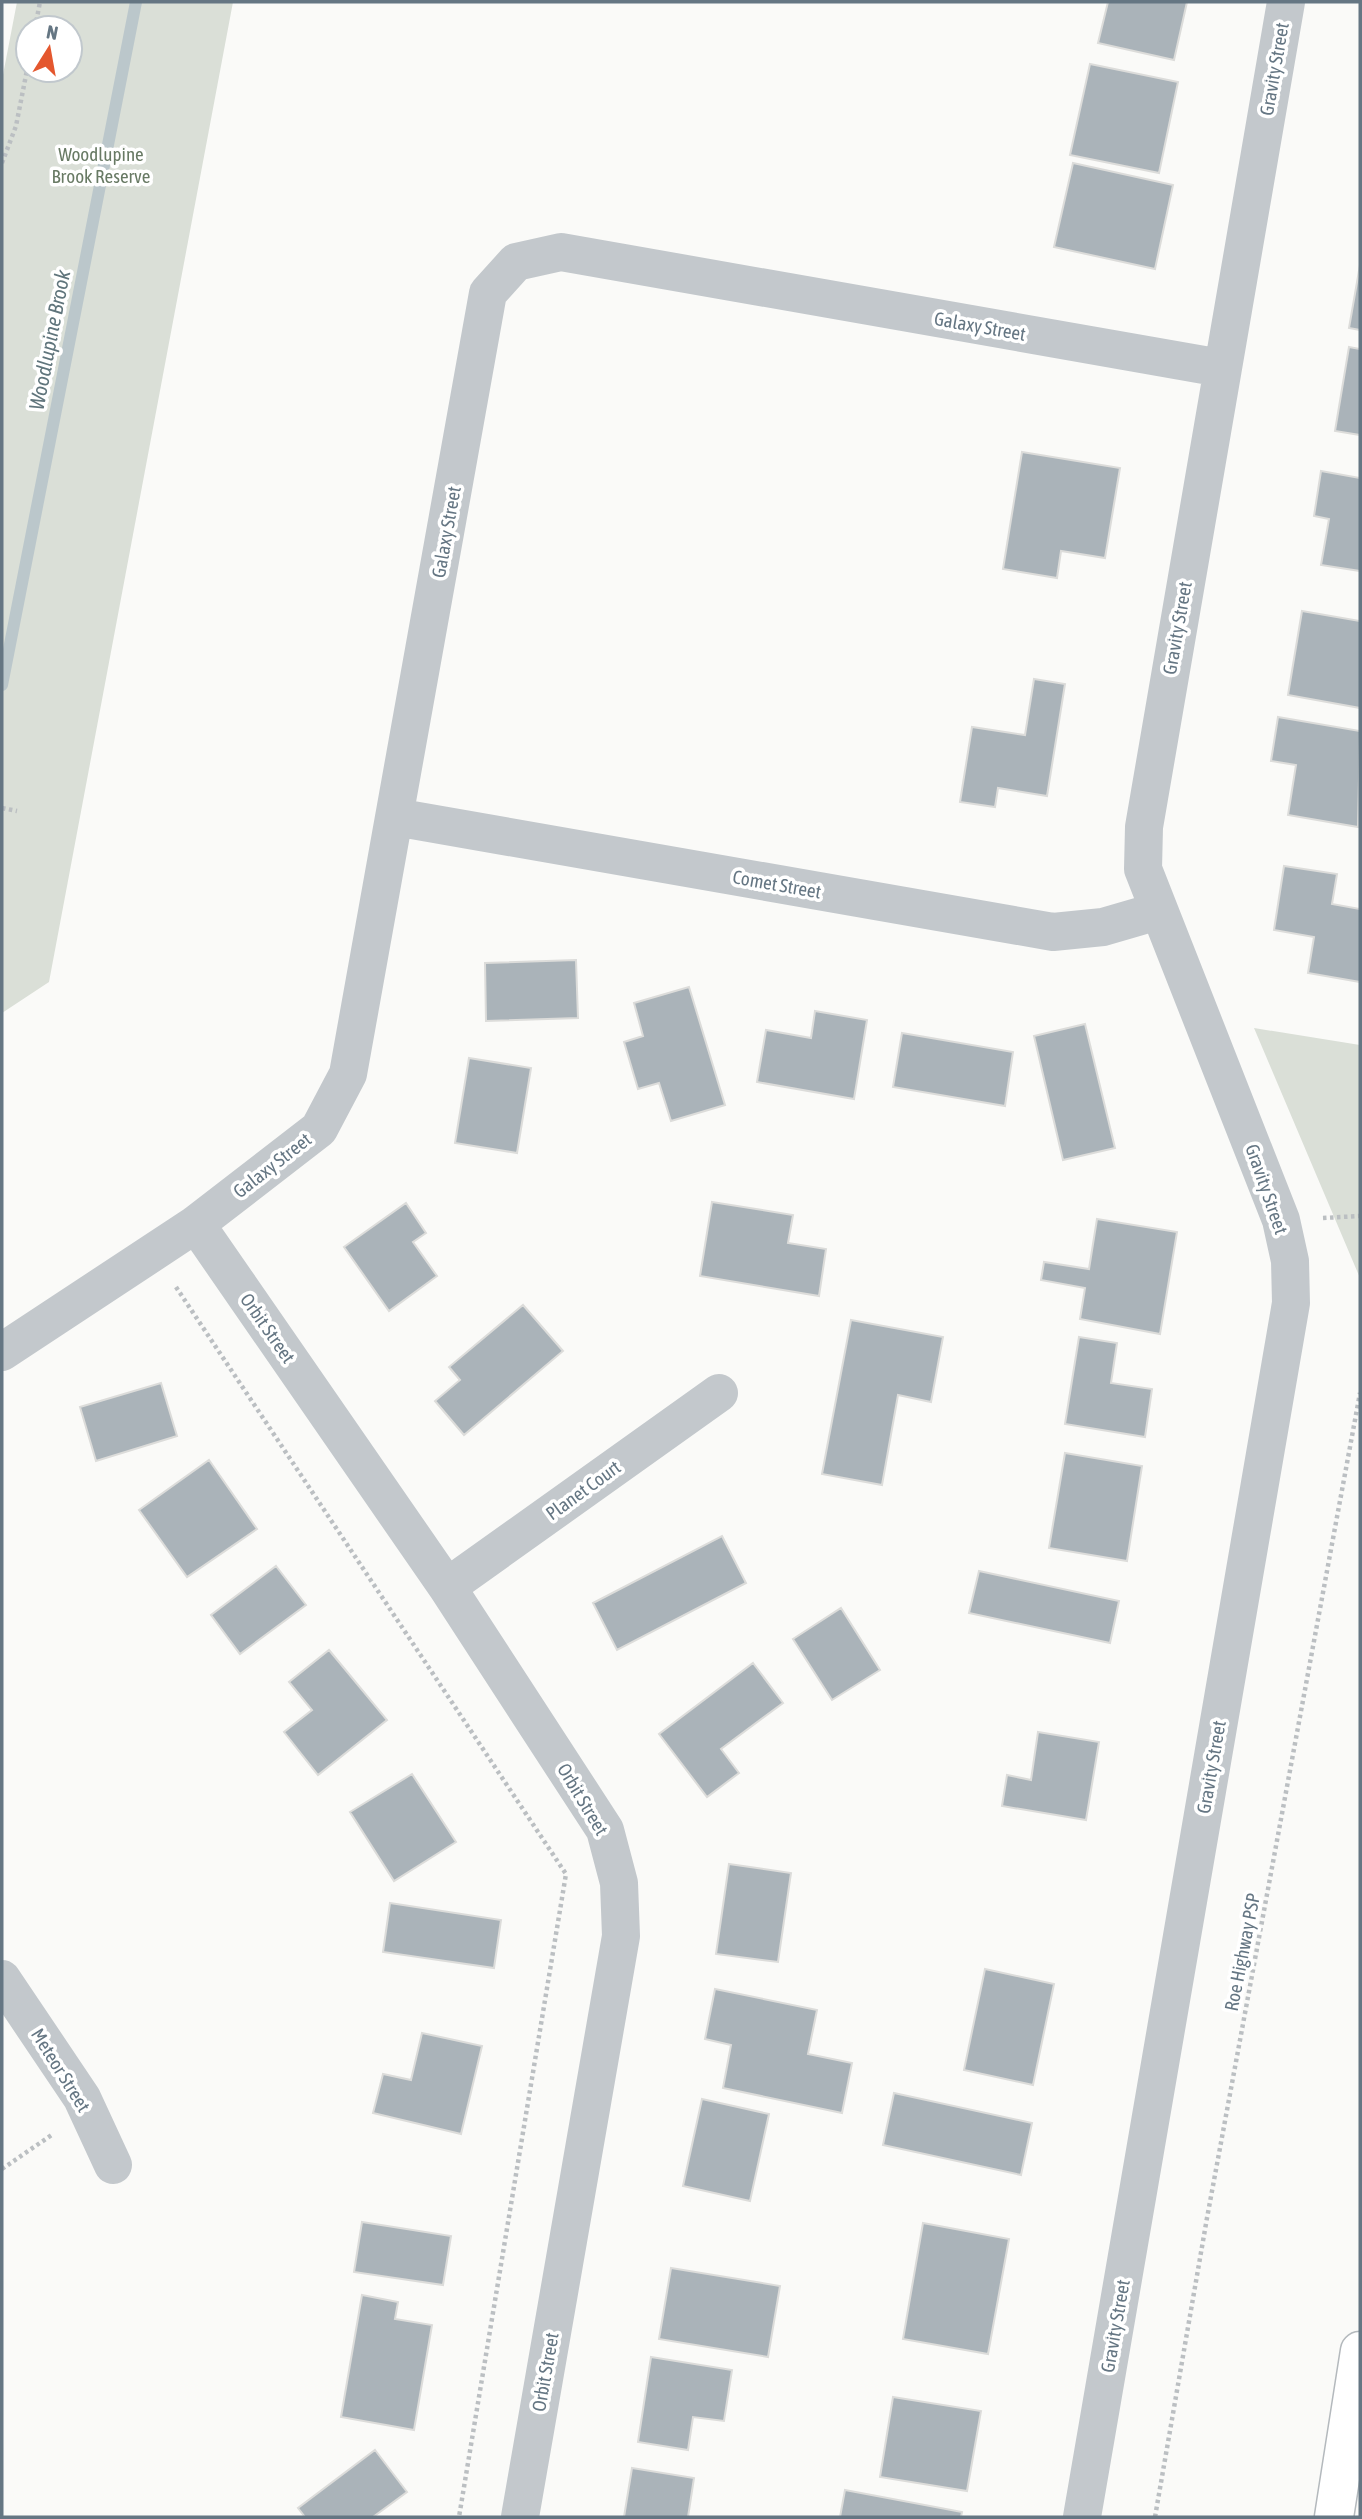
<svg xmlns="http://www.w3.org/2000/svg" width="1362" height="2519" font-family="'Asap Condensed',sans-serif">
<rect width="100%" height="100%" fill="#fafaf8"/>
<path fill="#dadfd7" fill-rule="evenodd" d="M 17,2 L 233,2 L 49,982 L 2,1013 L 2,80 ZM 28,28 L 70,28 L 70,70 L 28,70 Z
M 1254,1028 L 1360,1045 L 1360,1278 Z"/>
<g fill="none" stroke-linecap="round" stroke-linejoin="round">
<path stroke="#bbc7cb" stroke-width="12" d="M 2,685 L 136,2"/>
</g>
<path fill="#aab3b9" stroke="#dcdcda" stroke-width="2" d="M 1108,2 L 1187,2 L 1174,60 L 1098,43 Z
M 1090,64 L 1178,82 L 1159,173 L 1070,155 Z
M 1073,163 L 1173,185 L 1155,269 L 1054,247 Z
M 1360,265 L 1360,330 L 1349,328 Z
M 1349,347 L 1360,349 L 1360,435 L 1335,431 Z
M 1022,452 L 1120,468 L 1105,558 L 1061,551 L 1057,578 L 1003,569 Z
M 1321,471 L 1360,478 L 1360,571 L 1321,565 L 1329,519 L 1314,516 Z
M 1302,611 L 1360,621 L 1360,708 L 1288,695 Z
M 1034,679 L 1065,684 L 1047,796 L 998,788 L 995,807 L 960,802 L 972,727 L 1025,735 Z
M 1278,717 L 1360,731 L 1358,827 L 1288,815 L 1296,765 L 1271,761 Z
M 1284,866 L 1337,874 L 1332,904 L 1360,909 L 1360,982 L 1308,973 L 1314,937 L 1274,930 Z
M 576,960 L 578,1018 L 486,1021 L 485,963 Z
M 689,987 L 725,1105 L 671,1121 L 659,1083 L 638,1089 L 624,1042 L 643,1036 L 634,1003 Z
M 815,1011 L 867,1020 L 854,1099 L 757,1082 L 766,1030 L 811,1038 Z
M 1085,1024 L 1115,1148 L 1063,1160 L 1034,1036 Z
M 902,1033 L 1013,1052 L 1005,1106 L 893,1087 Z
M 469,1058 L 531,1068 L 517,1153 L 455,1143 Z
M 712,1202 L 793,1215 L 788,1243 L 826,1249 L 819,1296 L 700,1276 Z
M 406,1203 L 426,1233 L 413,1242 L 437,1276 L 389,1311 L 344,1247 Z
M 1097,1219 L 1177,1232 L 1160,1334 L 1080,1319 L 1085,1288 L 1041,1280 L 1044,1262 L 1089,1269 Z
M 523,1305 L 563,1351 L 464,1435 L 435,1401 L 460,1380 L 449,1367 Z
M 851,1320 L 943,1337 L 931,1402 L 898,1395 L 882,1485 L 822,1474 Z
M 1079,1337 L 1117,1343 L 1111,1383 L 1152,1389 L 1145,1437 L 1065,1424 Z
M 161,1383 L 177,1436 L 96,1461 L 80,1407 Z
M 1065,1453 L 1142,1466 L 1127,1561 L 1049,1548 Z
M 209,1460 L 257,1529 L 187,1577 L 139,1510 Z
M 722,1536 L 746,1583 L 617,1650 L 593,1603 Z
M 276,1566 L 306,1605 L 240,1654 L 211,1615 Z
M 979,1571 L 1119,1601 L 1110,1643 L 969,1613 Z
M 841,1608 L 880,1670 L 832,1700 L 793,1639 Z
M 329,1650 L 387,1720 L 318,1775 L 284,1732 L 312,1710 L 289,1682 Z
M 753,1663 L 783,1703 L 721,1749 L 739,1773 L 707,1797 L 659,1734 Z
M 1038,1732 L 1099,1742 L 1086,1820 L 1002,1806 L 1007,1775 L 1031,1780 Z
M 412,1774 L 456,1842 L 394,1881 L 350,1812 Z
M 729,1864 L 791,1873 L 778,1962 L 716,1954 Z
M 390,1903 L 501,1920 L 494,1968 L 383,1952 Z
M 985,1969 L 1054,1984 L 1033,2085 L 964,2070 Z
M 715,1989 L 817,2010 L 808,2054 L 852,2063 L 842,2113 L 723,2088 L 731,2045 L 705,2039 Z
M 422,2033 L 482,2046 L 461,2134 L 373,2113 L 383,2074 L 411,2080 Z
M 894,2093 L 1032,2123 L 1021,2175 L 883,2145 Z
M 702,2099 L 769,2114 L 750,2201 L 683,2186 Z
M 362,2222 L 451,2236 L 443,2285 L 354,2272 Z
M 923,2223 L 1009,2239 L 988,2354 L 903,2339 Z
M 671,2268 L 780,2286 L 768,2357 L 659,2339 Z
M 362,2295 L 398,2302 L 395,2319 L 432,2325 L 414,2430 L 341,2417 Z
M 651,2357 L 732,2370 L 724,2421 L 693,2417 L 688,2450 L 638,2442 Z
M 893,2397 L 981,2411 L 967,2491 L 880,2477 Z
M 375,2450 L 407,2492 L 373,2517 L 305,2517 L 298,2508 Z
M 632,2468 L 694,2478 L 688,2517 L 624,2517 Z
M 845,2490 L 962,2512 L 961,2517 L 840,2517 Z"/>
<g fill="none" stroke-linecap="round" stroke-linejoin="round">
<defs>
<path id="motorway" d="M 1334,2517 L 1360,2351"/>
</defs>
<use href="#motorway" stroke="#b4b9bd" stroke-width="41"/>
<path stroke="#bbbfc2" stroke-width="4.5" stroke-dasharray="3.5 3.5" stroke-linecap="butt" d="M 35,28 L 40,2
M 2,163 L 16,126 L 28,65
M 2,808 L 17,811
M 1323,1218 L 1360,1216
M 176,1287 L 566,1874 L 459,2517
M 2,2169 L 53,2134
M 1155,2517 L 1207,2218 L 1360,1393"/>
<path stroke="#c3c8cc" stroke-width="38" d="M 395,817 L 1053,932 L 1103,927 L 1158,911
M 196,1224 L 447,1587 L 605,1830 L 619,1883 L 621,1936 L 520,2517
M 2,1352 L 196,1224 L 319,1129 L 348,1074 L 488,293 L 516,262 L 561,252 L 1221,368
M 447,1587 L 719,1393
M 2,1979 L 82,2098 L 113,2165
M 1082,2517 L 1291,1303 L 1290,1261 L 1281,1220 L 1143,869 L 1144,827 L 1286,2"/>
<use href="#motorway" stroke="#fff" stroke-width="38"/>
</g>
<g text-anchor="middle" stroke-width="7" stroke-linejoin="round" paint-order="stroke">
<g font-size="19" fill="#657683" stroke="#fff">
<text transform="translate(1274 69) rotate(-80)" y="7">Gravity Street</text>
<text transform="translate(980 326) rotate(10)" y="7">Galaxy Street</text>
<text transform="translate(446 532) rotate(-80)" y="7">Galaxy Street</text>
<text transform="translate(1177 628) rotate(-80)" y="7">Gravity Street</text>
<text transform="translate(777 884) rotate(10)" y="7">Comet Street</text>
<text transform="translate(272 1165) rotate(-38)" y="7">Galaxy Street</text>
<text transform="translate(1267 1189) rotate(71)" y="7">Gravity Street</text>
<text transform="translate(268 1328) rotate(55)" y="7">Orbit Street</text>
<text transform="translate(583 1490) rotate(-36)" y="7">Planet Court</text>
<text transform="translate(1211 1767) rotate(-80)" y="7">Gravity Street</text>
<text transform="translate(583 1799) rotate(59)" y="7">Orbit Street</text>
<text transform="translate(1242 1952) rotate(-79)" y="7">Roe Highway PSP</text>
<text transform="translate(61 2070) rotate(58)" y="7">Meteor Street</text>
<text transform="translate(1115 2326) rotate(-80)" y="7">Gravity Street</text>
<text transform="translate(545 2372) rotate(-80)" y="7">Orbit Street</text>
</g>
<g font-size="19" fill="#687a64" stroke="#fff">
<text x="101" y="161">Woodlupine<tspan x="101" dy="22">Brook Reserve</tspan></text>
</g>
<g font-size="21" font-style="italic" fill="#60757c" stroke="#fff">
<text transform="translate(50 340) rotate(-79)" y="7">Woodlupine Brook</text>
</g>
</g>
<rect width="1362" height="2519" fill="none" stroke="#657683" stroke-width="7"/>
<g transform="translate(49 49) rotate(11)"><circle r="33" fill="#ffffff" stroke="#c1c8cd" stroke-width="2"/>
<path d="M0-5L12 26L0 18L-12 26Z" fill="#e4572e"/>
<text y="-10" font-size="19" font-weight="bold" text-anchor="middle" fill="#657683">N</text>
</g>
</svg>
